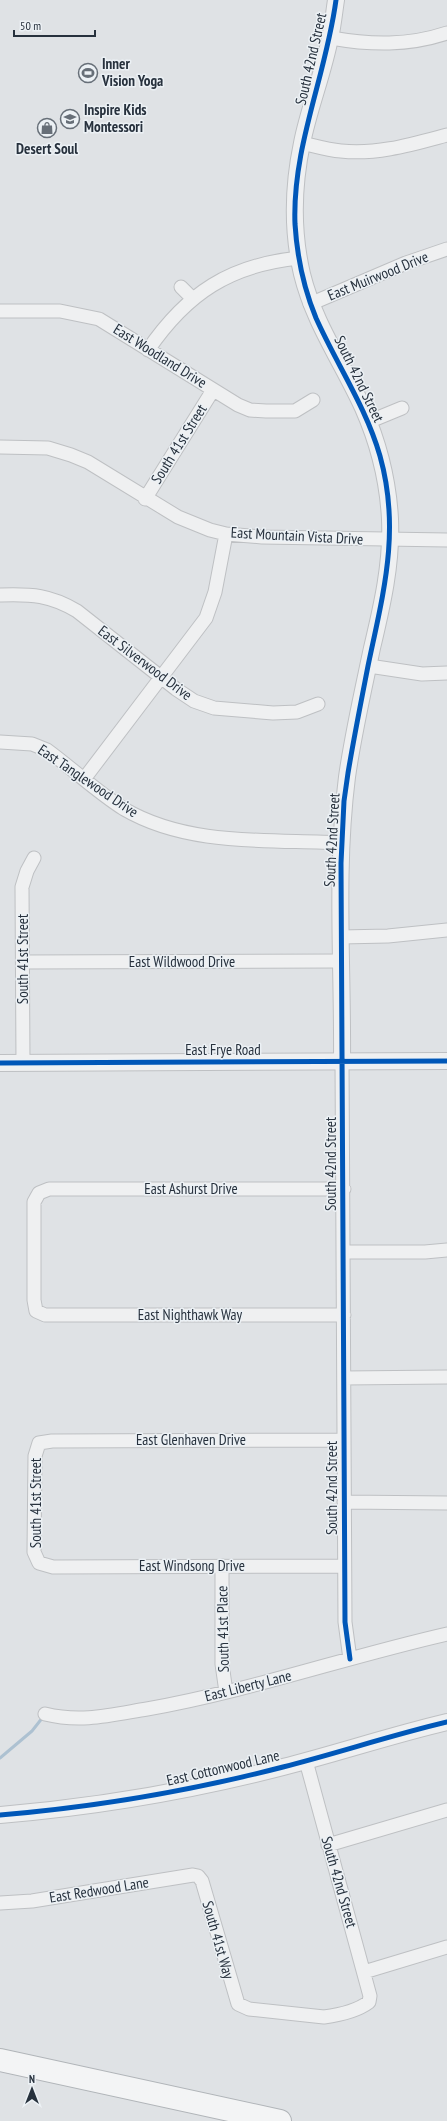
<svg xmlns="http://www.w3.org/2000/svg" width="447" height="2121" font-family="'PT Sans Narrow',sans-serif">
<rect width="100%" height="100%" fill="#dfe2e5"/>
<g fill="none" stroke-linecap="round" stroke-linejoin="round">
<path stroke="#adc1d1" stroke-width="3" d="M 0,1758 L 32,1731 L 43,1717"/>
<defs>
<path id="minor" d="M 331,38 C 371,45 408,46 447,33
M 302,143 C 315,146 328,150 341,151 C 377,155 413,144 447,135
M 181,287 L 192,298
M 310,304 L 406,263 L 447,249
M 0,311 L 60,311 L 99,319 L 238,405 L 250,410 L 266,411 L 295,411 L 313,400
M 148,350 C 187,293 230,265 299,258
M 368,422 L 402,408
M 0,447 L 48,448 L 71,455 L 88,462 L 178,517 L 210,530 L 226,534 L 262,537 L 447,540
M 145,499 L 213,390
M 1,595 C 32,594 50,595 77,611 L 176,689 L 194,701 L 214,708 L 273,713 L 297,712 L 318,704
M 369,666 L 422,674 L 447,673
M 0,742 L 32,744 L 47,750 C 73,769 97,792 124,809 C 189,847 270,839 342,843
M 84,779 L 206,618 L 215,592 L 226,534
M 341,937 L 388,936 L 447,930
M 23,962 L 342,961
M 342,1061 L 345,1622 L 350,1659
M 23,1063 L 22,887 L 27,871 L 34,858
M 344,1189 L 49,1189 L 39,1193 L 34,1202 L 34,1300 L 36,1311 L 45,1315 L 344,1315
M 343,1252 L 425,1252 L 447,1250
M 344,1378 L 447,1377
M 344,1440 L 52,1441 L 39,1443 L 35,1456 L 34,1552 L 39,1563 L 53,1567 L 344,1566
M 344,1502 L 447,1503
M 222,1566 L 222,1664 L 226,1692
M 45,1714 C 81,1723 111,1715 147,1709 C 249,1691 346,1657 447,1634
M 328,1845 L 447,1810
M 0,1903 L 32,1901 L 193,1875 L 198,1876 L 202,1881 L 238,2004 L 249,2009 L 324,2017 C 339,2015 357,2011 369,2002 L 370,1996 L 306,1761
M 364,1972 L 447,1947"/>
<path id="tertiary" d="M 336,0 C 334,13 333,25 330,38 C 323,74 309,108 302,143 C 293,186 292,231 302,274 C 314,323 342,362 363,408 C 378,442 388,481 390,519 C 392,563 382,606 372,648 C 363,691 353,734 347,777 C 335,871 343,967 342,1061
M 0,1063 L 447,1061
M 0,1815 C 96,1807 190,1791 283,1767 C 338,1753 392,1735 447,1722"/>
<path id="motorway" d="M 0,2060 L 280,2121"/>
</defs>
<use href="#minor" stroke="#bec0c3" stroke-width="15"/>
<use href="#tertiary" stroke="#bec0c3" stroke-width="18"/>
<use href="#motorway" stroke="#b1b5b9" stroke-width="24"/>
<use href="#minor" stroke="#eff0f1" stroke-width="13"/>
<use href="#tertiary" stroke="#eff0f1" stroke-width="16"/>
<use href="#motorway" stroke="#f3f4f5" stroke-width="22"/>
<defs>
<path id="cycleway" d="M 336,0 C 326,76 292,147 295,224 C 297,256 304,289 316,318 C 337,365 366,407 380,456 C 401,531 383,594 368,666 C 361,702 354,737 348,773 L 344,801 L 341,863 L 345,1622 L 350,1659
M 0,1063 L 447,1061
M 0,1815 C 96,1807 190,1791 283,1767 C 338,1753 392,1735 447,1722"/>
</defs>
<use href="#cycleway" stroke="#ecf1f5" stroke-width="8"/>
<use href="#cycleway" stroke="#0057b8" stroke-width="5"/>
</g>
<defs>
<symbol id="stadium-ring" viewBox="-11 -11 22 22"><circle r="9.5" fill="#ecf1f5" stroke="#676f78" stroke-width="1.5"/><path d="M0-5a6.5 5 0 1 0 0 10a6.5 5 0 1 0 0-10ZM-3.5-1.8h7v3.6h-7Z" fill="#676f78"/></symbol>
<symbol id="school-ring" viewBox="-11 -11 22 22"><circle r="9.5" fill="#ecf1f5" stroke="#676f78" stroke-width="1.5"/><path d="M0-5L7-2L0 1L-7-2ZM-4 1L0 2.5L4 1V4Q0 6-4 4Z" fill="#676f78"/></symbol>
<symbol id="shop-ring" viewBox="-11 -11 22 22"><circle r="9.5" fill="#ecf1f5" stroke="#676f78" stroke-width="1.5"/><path d="M-5-2.5h2.3a2.7 3.5 0 0 1 5.4 0H5L5.5 6h-11ZM-1.5-2.5h3a1.5 2.3 0 0 0-3 0Z" fill="#676f78"/></symbol>
</defs>
<g fill-rule="evenodd">
<use href="#stadium-ring" x="77" y="62" width="22" height="22"/>
<use href="#school-ring" x="59" y="108" width="22" height="22"/>
<use href="#shop-ring" x="36" y="117" width="22" height="22"/>
</g>
<g text-anchor="middle" stroke-width="3" stroke-linejoin="round" paint-order="stroke">
<g font-size="15" fill="#27313d" stroke="#ecf1f5">
<text transform="translate(311 59) rotate(-77)" y="5">South 42nd Street</text>
<text transform="translate(378 276) rotate(-22)" y="5">East Muirwood Drive</text>
<text transform="translate(160 356) rotate(32)" y="5">East Woodland Drive</text>
<text transform="translate(359 379) rotate(64)" y="5">South 42nd Street</text>
<text transform="translate(179 444) rotate(-58)" y="5">South 41st Street</text>
<text transform="translate(297 536) rotate(3)" y="5">East Mountain Vista Drive</text>
<text transform="translate(145 663) rotate(37)" y="5">East Silverwood Drive</text>
<text transform="translate(88 781) rotate(34)" y="5">East Tanglewood Drive</text>
<text transform="translate(332 840) rotate(-87)" y="5">South 42nd Street</text>
<text transform="translate(23 959) rotate(-90)" y="5">South 41st Street</text>
<text x="182" y="967">East Wildwood Drive</text>
<text x="223" y="1055">East Frye Road</text>
<text transform="translate(331 1164) rotate(-90)" y="5">South 42nd Street</text>
<text x="191" y="1194">East Ashurst Drive</text>
<text x="190" y="1320">East Nighthawk Way</text>
<text x="191" y="1445">East Glenhaven Drive</text>
<text transform="translate(332 1488) rotate(-90)" y="5">South 42nd Street</text>
<text transform="translate(36 1503) rotate(-90)" y="5">South 41st Street</text>
<text x="192" y="1571">East Windsong Drive</text>
<text transform="translate(223 1629) rotate(-91)" y="5">South 41st Place</text>
<text transform="translate(248 1686) rotate(-14)" y="5">East Liberty Lane</text>
<text transform="translate(223 1768) rotate(-13)" y="5">East Cottonwood Lane</text>
<text transform="translate(339 1882) rotate(74)" y="5">South 42nd Street</text>
<text transform="translate(99 1890) rotate(-9)" y="5">East Redwood Lane</text>
<text transform="translate(218 1940) rotate(74)" y="5">South 41st Way</text>
</g>
<g font-size="15" font-weight="bold" fill="#27313d" stroke="#ecf1f5" text-anchor="start">
<text x="102" y="69">Inner<tspan x="102" dy="17">Vision Yoga</tspan></text>
<text x="84" y="115">Inspire Kids<tspan x="84" dy="17">Montessori</tspan></text>
<text x="47" y="154" text-anchor="middle">Desert Soul</text>
</g>
</g>
<g transform="translate(32 2089)" stroke="#ecf1f5" stroke-width="3" paint-order="stroke">
<path d="M0-3L7 15L0 10L-7 15Z" fill="#27313d"/>
<text y="-6" font-size="11" font-weight="bold" text-anchor="middle" fill="#27313d">N</text>
</g>
<path d="M14 30v6h81v-6" fill="none" stroke="#27313d" stroke-width="2"/>
<text x="20" y="30" font-size="12" fill="#27313d" stroke="#ecf1f5" stroke-width="3" paint-order="stroke">50 m</text>
</svg>
